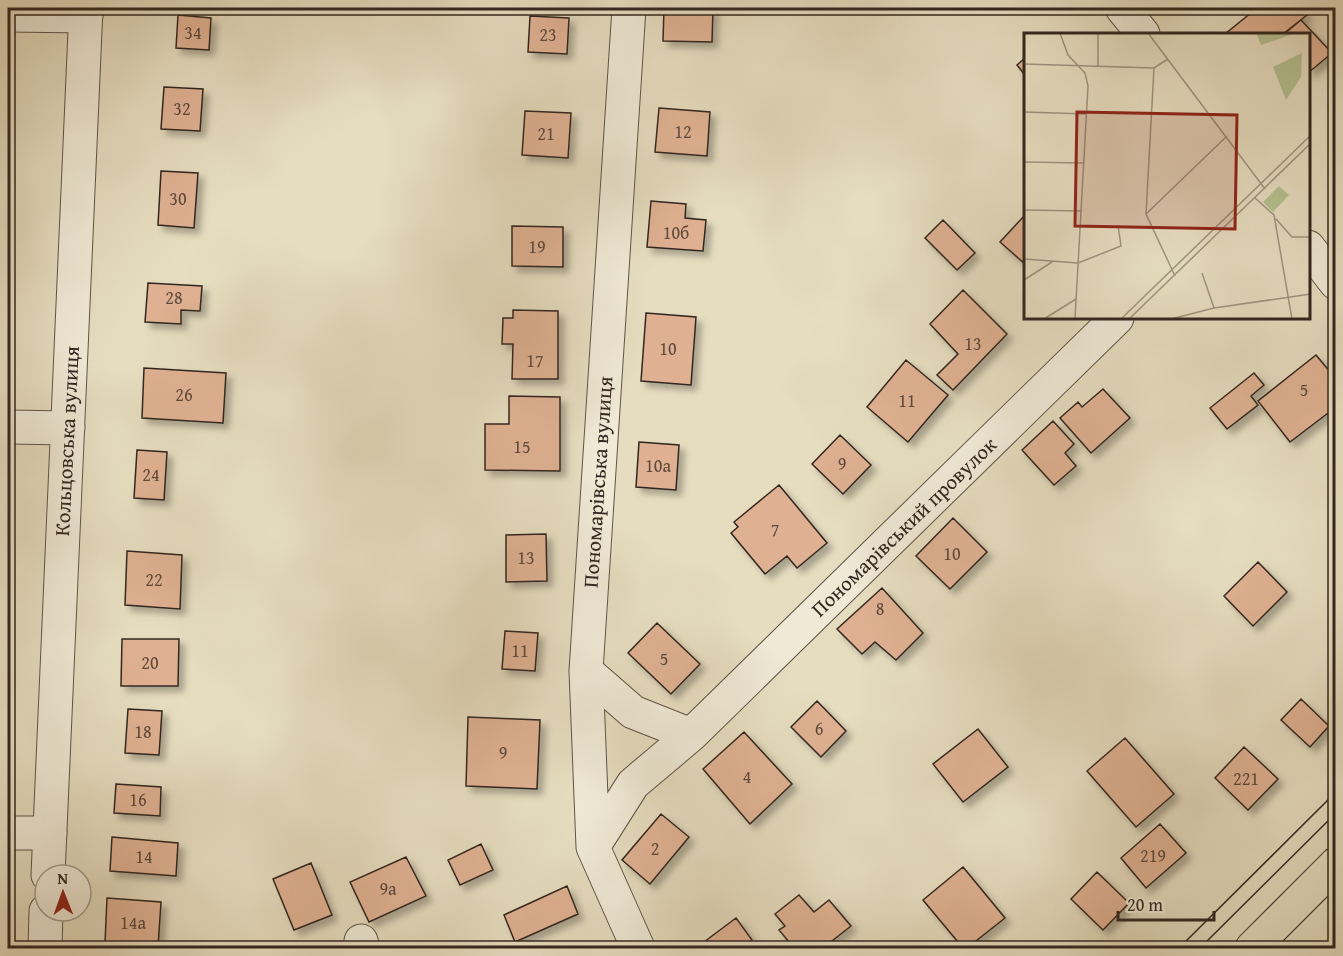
<svg xmlns="http://www.w3.org/2000/svg" width="1343" height="956" font-family="'Gentium Book Plus',serif">
<defs>
<filter id="shadow"><feDropShadow dx="5.5" dy="5.5" stdDeviation="3" flood-color="#0004"/></filter>
</defs>
<rect width="100%" height="100%" fill="#e6ddc0"/>
<filter id="stains"><feTurbulence type="fractalNoise" baseFrequency=".00333" numOctaves="4"/><feColorMatrix values="0 0 0 0 .2 0 0 0 0 .09 0 0 0 0 .02 0 0 0 .5 -.17"/></filter>
<radialGradient id="worn" r=".72"><stop offset=".6" stop-color="#630" stop-opacity="0"/><stop offset="1" stop-color="#630" stop-opacity=".3"/></radialGradient>
<path fill="#dfb192" stroke="#332720" stroke-width="1.5" filter="url(#shadow)" d="M 664,8 L 713,8 L 712,42 L 663,41 Z
M 1257,8 L 1300,8 L 1307,15 L 1283,34 L 1225,34 Z
M 178,15 L 211,18 L 209,50 L 176,48 Z
M 530,16 L 569,18 L 567,54 L 528,52 Z
M 1301,20 L 1332,53 L 1308,73 L 1308,34 L 1284,34 Z
M 1025,58 L 1025,75 L 1017,65 Z
M 164,87 L 203,89 L 200,131 L 161,129 Z
M 659,108 L 710,112 L 707,156 L 655,152 Z
M 525,111 L 571,113 L 568,158 L 522,155 Z
M 161,171 L 198,173 L 194,228 L 158,225 Z
M 651,201 L 686,204 L 685,218 L 706,220 L 703,251 L 647,247 Z
M 1025,215 L 1025,264 L 1000,242 Z
M 943,220 L 975,253 L 957,270 L 925,238 Z
M 512,226 L 563,227 L 563,267 L 512,266 Z
M 148,283 L 202,286 L 200,311 L 181,310 L 181,324 L 145,322 Z
M 963,290 L 1007,334 L 953,390 L 937,375 L 958,354 L 930,324 Z
M 513,310 L 558,311 L 558,379 L 512,379 L 513,344 L 502,344 L 503,318 L 513,318 Z
M 646,313 L 696,317 L 691,385 L 641,381 Z
M 1316,355 L 1336,379 L 1336,407 L 1290,442 L 1258,401 Z
M 906,360 L 948,395 L 908,442 L 867,407 Z
M 144,368 L 226,373 L 223,423 L 142,418 Z
M 1254,373 L 1264,385 L 1251,396 L 1258,405 L 1227,429 L 1210,408 Z
M 1103,389 L 1130,418 L 1091,453 L 1060,418 L 1078,402 L 1082,407 Z
M 509,396 L 560,397 L 560,471 L 485,470 L 485,424 L 509,424 Z
M 1053,421 L 1074,444 L 1065,453 L 1076,466 L 1054,485 L 1022,450 Z
M 840,435 L 871,465 L 843,494 L 812,464 Z
M 639,442 L 679,445 L 676,490 L 636,487 Z
M 137,450 L 167,452 L 164,500 L 134,498 Z
M 779,485 L 827,543 L 797,568 L 787,556 L 765,574 L 731,533 L 738,527 L 734,522 Z
M 953,518 L 987,552 L 950,589 L 916,556 Z
M 546,534 L 547,581 L 506,582 L 506,535 Z
M 127,551 L 182,555 L 180,609 L 125,605 Z
M 1258,562 L 1287,592 L 1253,626 L 1224,596 Z
M 882,588 L 923,633 L 896,660 L 875,642 L 862,654 L 837,629 Z
M 657,623 L 700,664 L 671,694 L 628,653 Z
M 505,631 L 538,633 L 535,671 L 502,669 Z
M 122,639 L 179,639 L 178,686 L 121,686 Z
M 1301,699 L 1329,726 L 1310,747 L 1281,720 Z
M 817,701 L 846,731 L 821,757 L 791,727 Z
M 128,709 L 162,711 L 159,755 L 125,753 Z
M 468,717 L 540,720 L 537,789 L 466,786 Z
M 978,729 L 1008,767 L 963,802 L 933,764 Z
M 744,732 L 792,784 L 750,824 L 703,769 Z
M 1125,738 L 1174,794 L 1136,827 L 1087,771 Z
M 1244,747 L 1278,779 L 1248,810 L 1215,778 Z
M 116,784 L 161,787 L 160,816 L 114,813 Z
M 661,814 L 689,837 L 650,884 L 622,860 Z
M 1160,824 L 1186,853 L 1146,888 L 1121,858 Z
M 112,837 L 178,843 L 176,876 L 110,871 Z
M 481,844 L 493,870 L 460,885 L 448,860 Z
M 406,857 L 426,896 L 369,922 L 350,882 Z
M 311,863 L 332,915 L 294,930 L 273,879 Z
M 963,867 L 1005,918 L 967,948 L 963,948 L 923,900 Z
M 1097,872 L 1129,903 L 1103,930 L 1071,899 Z
M 567,886 L 578,914 L 515,942 L 504,915 Z
M 799,895 L 814,912 L 829,900 L 851,926 L 823,948 L 794,948 L 779,930 L 785,926 L 775,914 Z
M 107,898 L 161,902 L 158,947 L 105,943 Z
M 736,918 L 752,940 L 740,948 L 696,948 Z"/>
<g fill="none" stroke-linecap="round" stroke-linejoin="round">
<defs>
<path id="minor" d="M 629,8 L 586,671 L 593,847 L 638,948
M 1122,8 L 1143,34
M 8,15 L 86,16
M 1308,247 L 1336,283
M 8,427 L 68,428
M 586,671 L 633,712 L 691,735
M 8,833 L 50,833
M 593,847 L 633,784 L 691,735 L 1117,318
M 361,941 L 363,948"/>
<path id="tertiary" d="M 48,875 L 86,8
M 45,948 L 46,911"/>
<path id="primary" d="M 1252,948 L 1336,864"/>
</defs>
<use href="#minor" stroke="#605448" stroke-width="35"/>
<use href="#tertiary" stroke="#605448" stroke-width="35"/>
<use href="#primary" stroke="#332720" stroke-width="35"/>
<use href="#minor" stroke="#efe9d6" stroke-width="33"/>
<use href="#tertiary" stroke="#efe9d6" stroke-width="33"/>
<use href="#primary" stroke="#e6ddc0" stroke-width="33"/>
<path stroke="#332720" stroke-width="1.5" d="M 1179,948 L 1336,792
M 1200,948 L 1336,813"/>
</g>
<g text-anchor="middle" stroke-width="4.5" stroke-linejoin="round" paint-order="stroke">
<g font-size="18" fill="#5e4a3c">
<text x="193" y="39">34</text>
<text x="548" y="41">23</text>
<text x="182" y="115">32</text>
<text x="683" y="138">12</text>
<text x="546" y="140">21</text>
<text x="178" y="205">30</text>
<text x="676" y="239">10б</text>
<text x="537" y="253">19</text>
<text x="174" y="304">28</text>
<text x="973" y="350">13</text>
<text x="668" y="355">10</text>
<text x="535" y="367">17</text>
<text x="1304" y="396">5</text>
<text x="184" y="401">26</text>
<text x="907" y="407">11</text>
<text x="522" y="453">15</text>
<text x="842" y="470">9</text>
<text x="658" y="472">10а</text>
<text x="151" y="481">24</text>
<text x="775" y="536">7</text>
<text x="952" y="560">10</text>
<text x="526" y="564">13</text>
<text x="154" y="586">22</text>
<text x="880" y="615">8</text>
<text x="520" y="657">11</text>
<text x="664" y="665">5</text>
<text x="150" y="669">20</text>
<text x="819" y="735">6</text>
<text x="143" y="738">18</text>
<text x="503" y="759">9</text>
<text x="747" y="783">4</text>
<text x="1246" y="785">221</text>
<text x="138" y="806">16</text>
<text x="655" y="855">2</text>
<text x="1153" y="862">219</text>
<text x="144" y="863">14</text>
<text x="388" y="895">9а</text>
<text x="133" y="929">14а</text>
</g>
<g font-size="21" fill="#332720" stroke="#efe9d6">
<text transform="translate(67 441) rotate(-87)" y="7">Кольцовська вулиця</text>
<text transform="translate(598 482) rotate(-86)" y="7">Пономарівська вулиця</text>
<text transform="translate(904 527) rotate(-44)" y="7">Пономарівський провулок</text>
</g>
</g>
<g transform="translate(1024 33)">
<rect width="286" height="286" fill="#e6ddc0"/>
<path d="M 232,0 L 268,0 L 269,1 L 237,12 ZM 278,20 L 277,44 L 262,67 L 249,34 ZM 255,153 L 265,162 L 249,179 L 239,169 Z" fill="#b5c192"/>
<path fill="none" stroke="#9e9480" stroke-width="1.5" d="M 36,0 L 44,22 L 61,40 L 64,53 L 51,286M 124,0 L 241,156M 0,31 L 130,35 L 144,26M 74,33 L 74,0M 130,35 L 122,181 L 151,243M 0,79 L 63,81M 0,129 L 60,130M 231,165 L 250,182 L 268,286M 0,177 L 57,178M 122,181 L 203,103M 252,186 L 268,204 L 287,204M 0,226 L 54,230 L 97,213 L 94,192M 178,240 L 190,275M 0,247 L 28,229M 20,286 L 52,266M 97,286 L 287,102M 105,286 L 287,110M 147,286 L 190,275 L 287,261"/>
<path fill="#8f2418" fill-opacity="0.15" stroke="#8f2418" stroke-width="3" d="M 53,79 L 213,82 L 211,196 L 51,193 Z"/>
<rect width="286" height="286" fill="none" stroke="#332720" stroke-width="3"/>
</g>
<rect width="1343" height="956" fill="none" stroke="#e6ddc0" stroke-width="30"/>
<rect x="9" y="9" width="1325" height="938" fill="none" stroke="#332720" stroke-width="3"/>
<rect x="15" y="15" width="1313" height="926" fill="none" stroke="#332720" stroke-width="1.5"/>
<g transform="translate(63 893) rotate(359)"><circle r="28" fill="#efe9d6" stroke="#a49b8d" stroke-width="1.5"/>
<path d="M0-4.5L10 22L0 15L-10 22Z" fill="#8f2418"/>
<text y="-9" font-size="16" font-weight="bold" text-anchor="middle" fill="#332720">N</text>
</g>
<path d="M1118 911v9h96v-9" fill="none" stroke="#332720" stroke-width="3"/>
<text x="1127" y="911" font-size="18" fill="#332720" stroke="#efe9d6" stroke-width="4.5" paint-order="stroke">20 m</text>
<rect width="100%" height="100%" filter="url(#stains)"/>
<rect width="100%" height="100%" fill="url(#worn)"/>
</svg>
